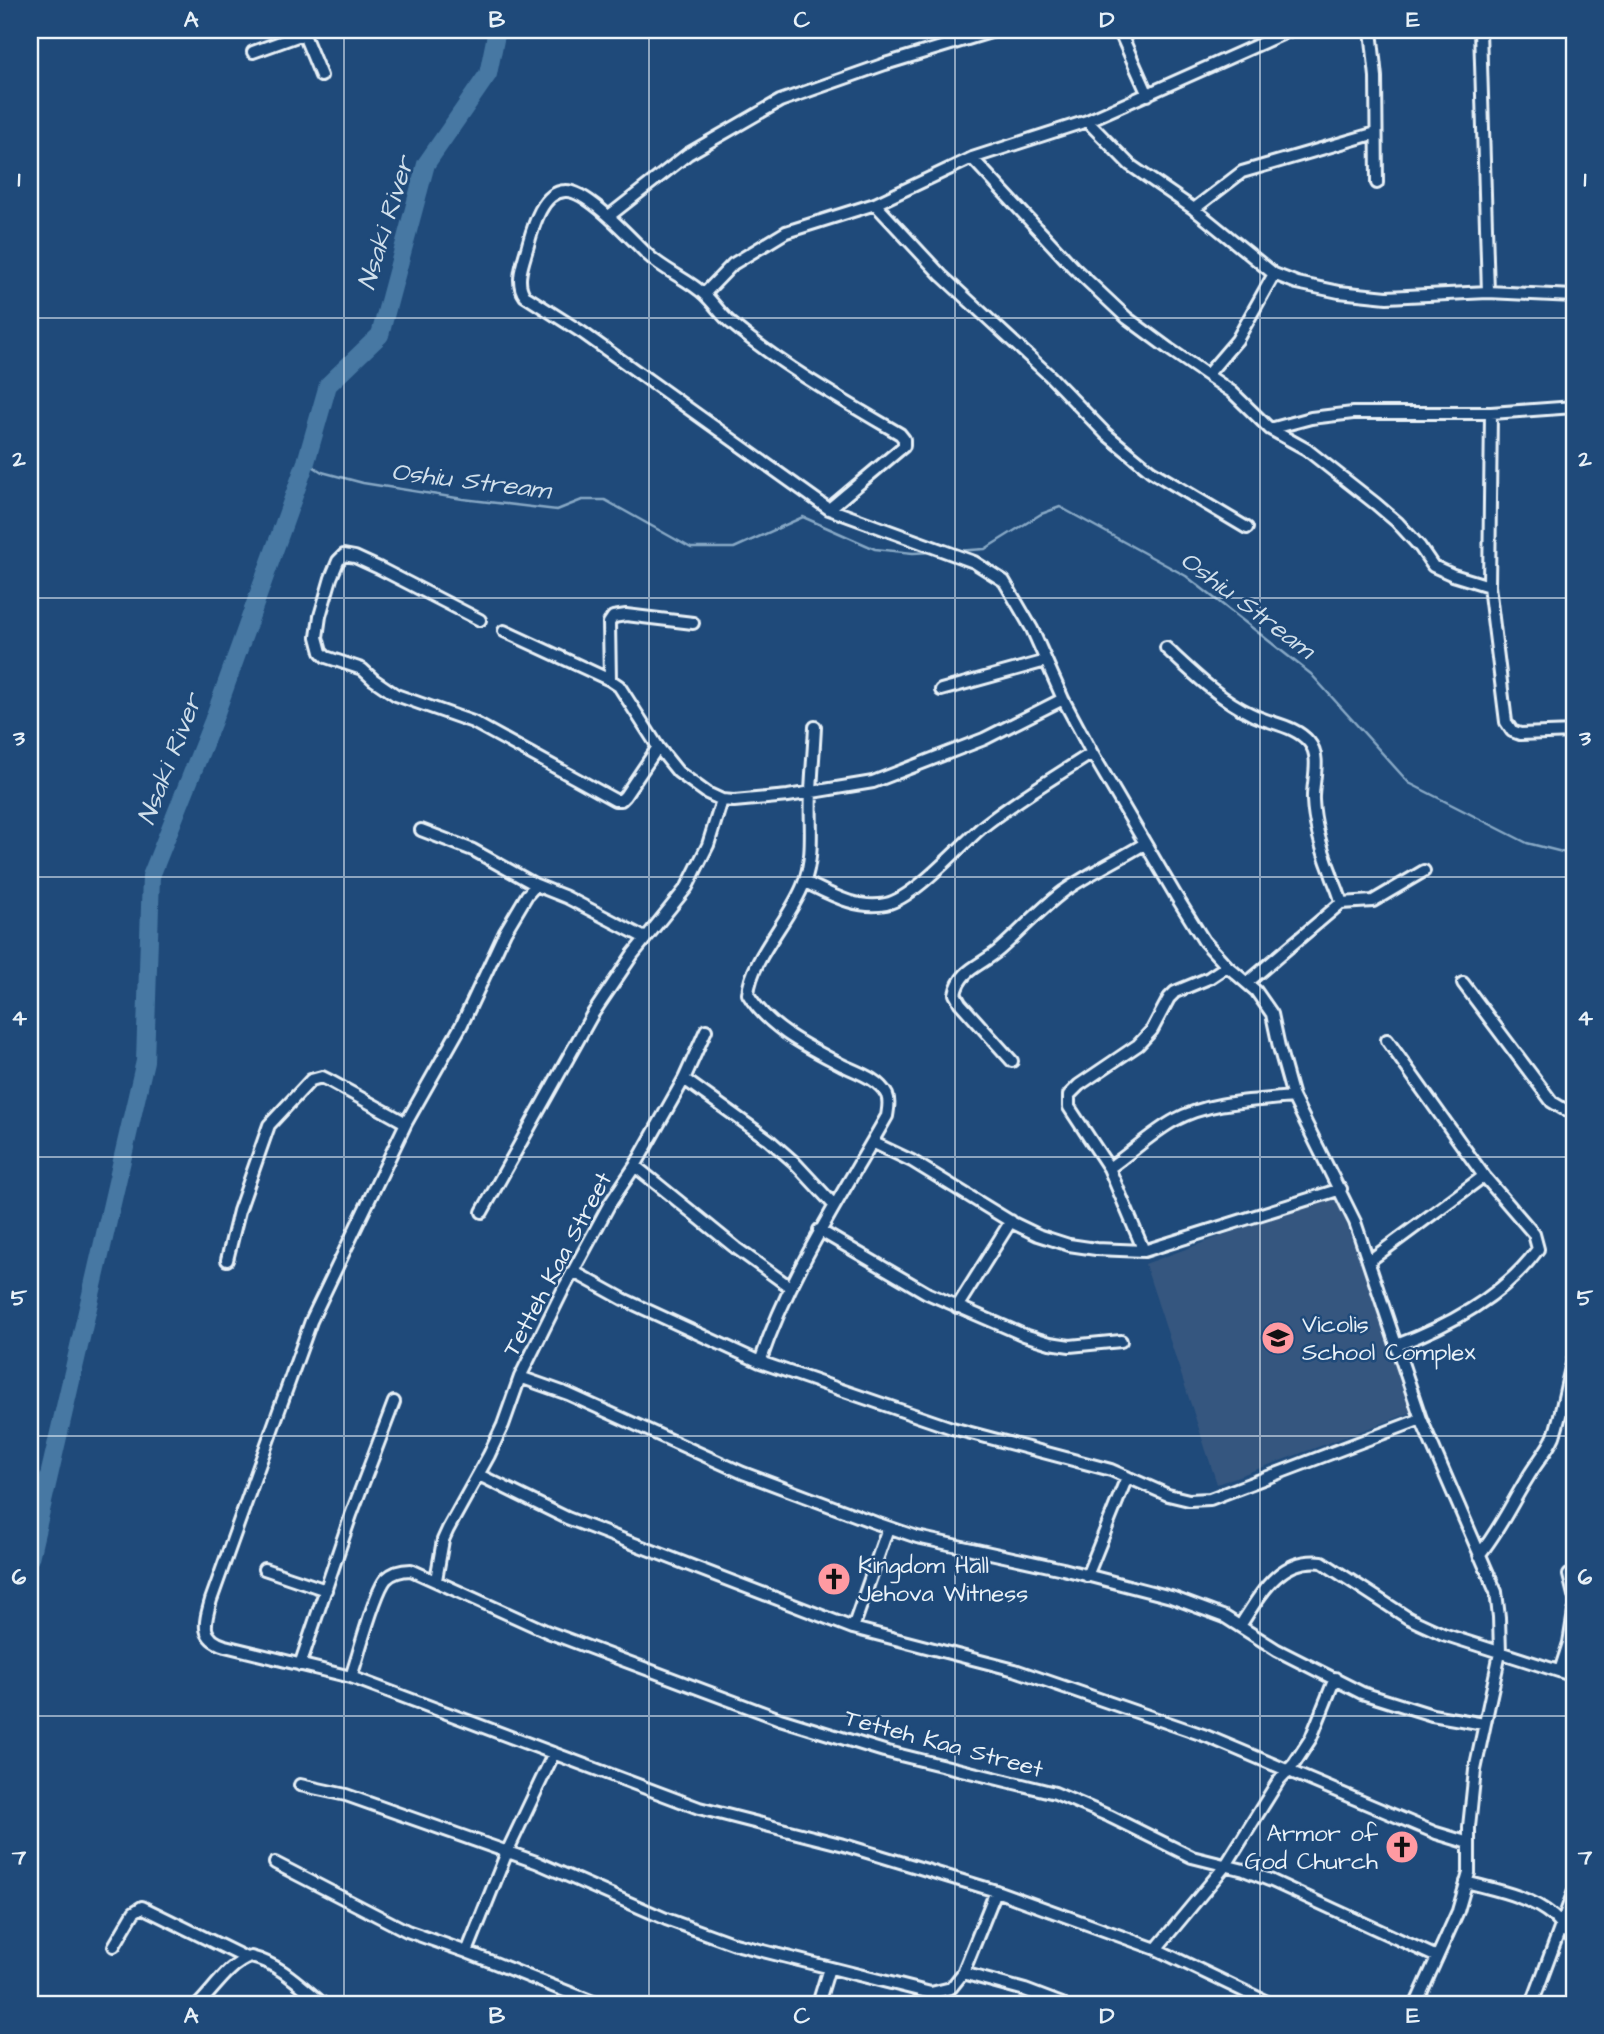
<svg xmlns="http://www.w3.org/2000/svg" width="1604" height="2034" font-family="'Architects Daughter',sans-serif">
<rect width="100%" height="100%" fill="#1f4a7a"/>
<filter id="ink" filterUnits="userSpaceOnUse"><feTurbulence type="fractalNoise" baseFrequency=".0143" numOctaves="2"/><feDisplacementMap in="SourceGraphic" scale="14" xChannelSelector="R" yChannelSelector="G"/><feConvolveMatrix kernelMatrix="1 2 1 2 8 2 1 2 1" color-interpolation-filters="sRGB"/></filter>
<g filter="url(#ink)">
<path fill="#35567f" d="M 1336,1194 L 1413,1412 L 1217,1484 L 1145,1264 Z"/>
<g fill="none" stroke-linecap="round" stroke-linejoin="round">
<path stroke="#87a8c5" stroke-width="2.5" d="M 306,462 L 322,472 L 363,483 L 463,499 L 557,510 L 582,500 L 605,500 L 691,548 L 734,548 L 803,517 L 875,549 L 913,553 L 932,552
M 956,551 L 985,549 L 1041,514 L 1060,507 L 1186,576 L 1311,674 L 1409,783 L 1527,843 L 1574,855"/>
<path stroke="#4678a3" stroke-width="18" d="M 30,1558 L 145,1061 L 151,876 L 213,721 L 306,462 L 328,385 L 380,335 L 426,164 L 488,74 L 497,30"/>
<defs>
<path id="street" d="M 302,30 L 321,76
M 1119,30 L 1148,95
M 1371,30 L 1376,77 L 1377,183
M 1480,30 L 1488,292
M 253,52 L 303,34
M 1087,121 L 1130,165 L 1194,209 L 1274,274 L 1297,283 L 1339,292 L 1387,297 L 1488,292 L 1574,296
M 972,158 L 1073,267 L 1127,318 L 1169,349 L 1232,392 L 1270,429 L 1306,449 L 1376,504 L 1397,522 L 1420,547 L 1433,566 L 1453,575 L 1489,586
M 875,204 L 941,275 L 1049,375 L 1106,434 L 1151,471 L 1247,528
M 1194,209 L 1242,172 L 1376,133
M 609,216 L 688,154 L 780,101 L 885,64 L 997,30
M 704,294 L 733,264 L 786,232 L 875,204 L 972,158 L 1087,121 L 1291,30
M 1207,375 L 1237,340 L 1274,274
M 1491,413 L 1489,586 L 1506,722 L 1512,731 L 1520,734 L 1574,732
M 1270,429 L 1311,418 L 1353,413 L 1491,413 L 1574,407
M 829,509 L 904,446 L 904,439 L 900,434 C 842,400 782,366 731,323 C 721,315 714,303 705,295 C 688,279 665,271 648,255 C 632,240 587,189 565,191 C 542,192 533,227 528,245 C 524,261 514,282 525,296 L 583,333 L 829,509 L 974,562 L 1004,581 L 1032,629 L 1063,699 L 1092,753 L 1176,896 L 1204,941 L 1227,966 L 1256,991 L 1272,1014 L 1279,1047 L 1293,1097 L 1355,1222 L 1421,1419 L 1496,1592 L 1499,1617 L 1500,1653 L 1475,1770 L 1469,1827 L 1469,1873 L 1458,1911 L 1416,2004
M 480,620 L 379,568 L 355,557 L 344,555 L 338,561 L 331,578 L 320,616 L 317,637 L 321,652 L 326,657 L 362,669 L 374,680 L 396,695 L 473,722 L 615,800 L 621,800 L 625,796 L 658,747
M 504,631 L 610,680 L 619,686 L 658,747 L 678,772 L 707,793 L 722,800 L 734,801 L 788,796 L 873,782 L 984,739 L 1063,699
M 1166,648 C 1192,672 1219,699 1251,714 C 1270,724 1295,725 1309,742 C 1322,757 1312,782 1313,800 C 1314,824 1322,850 1331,873 C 1334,884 1340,892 1341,903
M 610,680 L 609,623 L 613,617 L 626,615 L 693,623
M 941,690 L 1046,661
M 421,830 L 473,850 L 536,885 L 566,897 L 645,938
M 805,882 C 830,894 857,910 886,904 C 914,898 958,848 981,828 C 1016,800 1055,777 1092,753
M 536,885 L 527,895 L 505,932 L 462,1024 L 406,1123 L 311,1321 L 211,1600 C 205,1622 199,1638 225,1646 L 351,1677 L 699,1808 L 844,1845 L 996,1891 L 1156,1949 L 1271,2004
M 1247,983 L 1341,903 L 1373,901 L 1424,871
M 1463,983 L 1552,1102 L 1567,1111 L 1574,1109
M 1387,1040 L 1484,1176 L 1534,1234 L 1538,1249 C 1504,1296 1450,1325 1397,1345
M 1012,1061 L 960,1003 L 955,994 C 960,969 982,965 999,950 C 1022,930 1040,909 1064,891 C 1090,873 1118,860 1144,844
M 684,1079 L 769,1140 L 794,1162 L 834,1205
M 872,1142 L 912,1161 L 1013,1223 L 1038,1235 L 1069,1245 L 1096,1249 L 1144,1251 L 1341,1189
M 635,1166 L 736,1248 L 790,1287
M 1109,1168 C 1131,1153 1151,1133 1175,1120 C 1210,1101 1254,1101 1293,1097
M 482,1212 L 592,1015 L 633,954 L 687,887 L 708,845 L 722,800
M 819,1230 L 927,1293 L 1024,1335 L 1050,1343 L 1070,1346 L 1121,1341
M 1144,1251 L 1109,1168 L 1069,1107 L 1069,1095 L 1079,1085 L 1138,1045 L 1152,1030 L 1169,998 L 1175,992 L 1209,978 L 1227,966
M 227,1260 L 239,1211 L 269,1125 L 311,1080 L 322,1077 L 330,1081 L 406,1123
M 1369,1261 L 1484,1176
M 574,1272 L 623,1299 L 760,1362 L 952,1428 L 1111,1470 L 1168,1495 L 1189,1500 L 1210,1499 L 1421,1419
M 957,1307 L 1011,1221
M 760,1362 C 790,1273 841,1197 887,1116 C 888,1109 890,1102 887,1095 C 879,1079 857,1072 842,1065 C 808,1047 768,1028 748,994 C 751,958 791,919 804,883 C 815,854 809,822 811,792 C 812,770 814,748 815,727
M 520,1377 L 568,1394 L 743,1473 L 876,1523 L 917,1537 L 1063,1569 L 1171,1597 L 1225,1617 L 1277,1650 L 1362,1693 L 1432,1715 L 1484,1724
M 479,1475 L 567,1518 L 853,1628 L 1015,1670 L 1206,1736 L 1436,1833 L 1469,1843
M 1479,1555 C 1499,1531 1511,1504 1528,1477 C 1536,1463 1548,1450 1554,1436 C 1563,1410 1566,1383 1574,1357
M 264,1569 L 326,1590
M 1569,1575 L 1574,1595
M 1087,1576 L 1127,1477
M 436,1580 L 443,1540 L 448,1529 L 489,1455 L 503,1425 L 520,1377 L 563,1290 L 609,1205 L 635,1166 L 684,1079 L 706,1030
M 1240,1626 C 1260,1595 1279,1557 1322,1562 L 1408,1618 L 1443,1634 L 1574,1676
M 853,1628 L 888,1528
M 300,1665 L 351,1515 L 394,1402
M 1560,1671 L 1569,1643 L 1574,1612
M 351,1677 C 358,1657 374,1593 386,1579 C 393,1572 403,1570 411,1570 L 548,1632 L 780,1719 L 884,1751 L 1055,1793 L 1109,1816 L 1192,1857 L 1244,1870 L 1272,1881 L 1437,1957
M 300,1785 L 346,1795 L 536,1862 L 666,1919 L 735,1944 L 931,1993 L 951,1988 L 963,1973 L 996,1891
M 275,1863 L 407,1931 L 467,1952 L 598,2004
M 1466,1882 C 1495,1890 1530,1896 1553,1916 C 1561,1923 1567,1933 1574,1941
M 114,1946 L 134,1912 L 142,1907 L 246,1958
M 1156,1949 L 1226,1865 L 1279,1780 L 1294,1764 L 1311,1738 L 1335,1678
M 467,1952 L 507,1852 L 554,1753
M 963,1973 L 1025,1990 L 1062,2004
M 199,2004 C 215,1988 229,1964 251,1957 C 280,1964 301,1986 323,2004
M 818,2004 L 829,1968
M 1532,2004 L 1574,1891"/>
</defs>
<use href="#street" stroke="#e8f1f8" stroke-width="16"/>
<use href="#street" stroke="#1f4a7a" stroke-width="10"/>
</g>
</g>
<path fill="none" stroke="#e8f1f8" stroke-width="2" stroke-opacity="0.55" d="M 344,30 L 344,2004M 649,30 L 649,2004M 955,30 L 955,2004M 1260,30 L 1260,2004M 30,318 L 1574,318M 30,598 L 1574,598M 30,877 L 1574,877M 30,1157 L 1574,1157M 30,1436 L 1574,1436M 30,1716 L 1574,1716"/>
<defs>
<symbol id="school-disc" viewBox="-11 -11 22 22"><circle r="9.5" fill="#ff9aa2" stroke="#1f4a7a"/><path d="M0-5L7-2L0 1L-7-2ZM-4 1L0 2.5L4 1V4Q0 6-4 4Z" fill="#111"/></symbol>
<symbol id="church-disc" viewBox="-11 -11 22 22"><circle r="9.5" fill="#ff9aa2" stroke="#1f4a7a"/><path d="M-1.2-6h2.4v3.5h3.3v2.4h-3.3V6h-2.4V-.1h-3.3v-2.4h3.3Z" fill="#111"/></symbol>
</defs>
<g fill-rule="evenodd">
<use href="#school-disc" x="1259" y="1319" width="38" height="38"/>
<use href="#church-disc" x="815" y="1560" width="38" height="38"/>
<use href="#church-disc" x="1383" y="1828" width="38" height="38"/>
</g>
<g text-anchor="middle" stroke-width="5" stroke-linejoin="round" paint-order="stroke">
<g font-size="24" fill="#e8f1f8" stroke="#1f4a7a">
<text transform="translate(557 1264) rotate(-62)" y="8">Tetteh Kaa Street</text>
<text transform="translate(944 1743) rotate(15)" y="8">Tetteh Kaa Street</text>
</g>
<g font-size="24" fill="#e8f1f8" stroke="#1f4a7a" text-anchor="start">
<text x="1302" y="1332">Vicolis<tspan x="1302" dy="28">School Complex</tspan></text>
<text x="858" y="1573">Kingdom Hall<tspan x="858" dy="28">Jehova Witness</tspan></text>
<text x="1378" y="1841" text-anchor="end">Armor of<tspan x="1378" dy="28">God Church</tspan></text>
</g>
<g font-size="26" font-style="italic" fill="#d0dfeb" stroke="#1f4a7a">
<text transform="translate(385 223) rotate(-73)" y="9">Nsaki River</text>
<text transform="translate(471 480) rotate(7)" y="9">Oshiu Stream</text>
<text transform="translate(1248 604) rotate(37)" y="9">Oshiu Stream</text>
<text transform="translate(169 759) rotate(-69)" y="9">Nsaki River</text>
</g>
</g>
<rect width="1604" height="2034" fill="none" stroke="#1f4a7a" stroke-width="77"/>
<rect x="38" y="38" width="1528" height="1958" fill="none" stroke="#e8f1f8" stroke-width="2.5"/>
<g font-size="23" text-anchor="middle" font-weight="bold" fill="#e8f1f8">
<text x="191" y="27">A</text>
<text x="497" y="27">B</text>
<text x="802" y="27">C</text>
<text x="1107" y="27">D</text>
<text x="1413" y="27">E</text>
<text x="19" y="186">1</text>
<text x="1585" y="186">1</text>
<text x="19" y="466">2</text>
<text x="1585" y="466">2</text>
<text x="19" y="745">3</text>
<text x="1585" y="745">3</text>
<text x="19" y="1025">4</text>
<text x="1585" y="1025">4</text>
<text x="19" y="1305">5</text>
<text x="1585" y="1305">5</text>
<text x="19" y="1584">6</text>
<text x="1585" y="1584">6</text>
<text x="19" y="1864">7</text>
<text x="1585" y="1864">7</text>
<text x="191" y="2023">A</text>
<text x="497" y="2023">B</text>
<text x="802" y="2023">C</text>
<text x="1107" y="2023">D</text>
<text x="1413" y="2023">E</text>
</g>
</svg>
